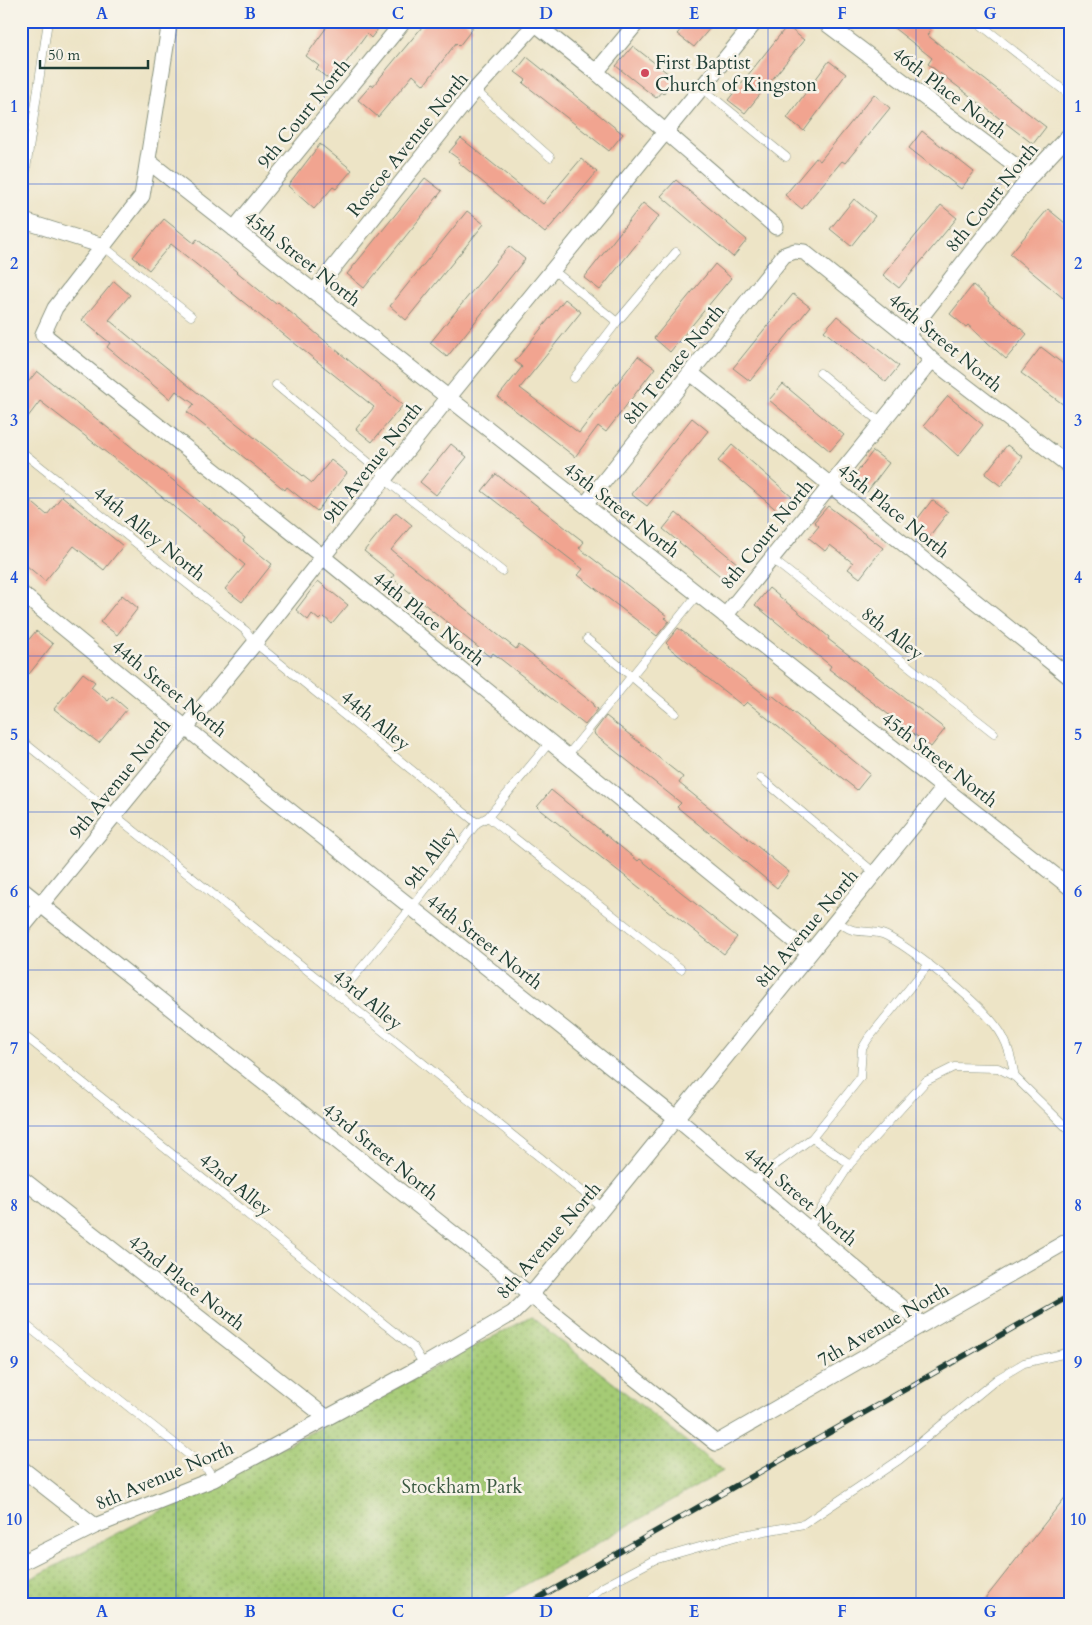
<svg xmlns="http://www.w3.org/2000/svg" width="1092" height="1625" font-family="Cardo,serif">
<defs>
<pattern id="park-dots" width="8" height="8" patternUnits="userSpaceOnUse" patternTransform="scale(1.25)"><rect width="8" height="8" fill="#a5cb75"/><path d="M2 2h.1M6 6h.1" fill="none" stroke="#86a661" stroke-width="1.8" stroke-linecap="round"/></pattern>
</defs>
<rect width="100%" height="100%" fill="#f7f3e8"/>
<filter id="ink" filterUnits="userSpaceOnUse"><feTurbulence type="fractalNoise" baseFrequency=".02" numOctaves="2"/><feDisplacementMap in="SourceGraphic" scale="10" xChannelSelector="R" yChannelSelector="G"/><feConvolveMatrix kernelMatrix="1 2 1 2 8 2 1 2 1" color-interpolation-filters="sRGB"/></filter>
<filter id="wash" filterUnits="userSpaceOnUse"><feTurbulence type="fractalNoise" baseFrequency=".0096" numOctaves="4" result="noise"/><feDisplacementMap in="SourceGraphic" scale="20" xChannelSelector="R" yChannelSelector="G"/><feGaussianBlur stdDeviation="1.12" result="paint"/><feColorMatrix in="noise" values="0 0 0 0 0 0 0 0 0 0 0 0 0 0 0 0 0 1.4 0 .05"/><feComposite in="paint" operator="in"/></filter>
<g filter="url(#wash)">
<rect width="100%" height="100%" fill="#ede4c6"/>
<path fill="url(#park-dots)" stroke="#628454" d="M 531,1317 L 723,1471 L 492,1604 L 21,1602 L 21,1584 Z"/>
<g id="blocks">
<path fill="#f1a490" d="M 331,21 L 384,21 L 371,38 L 367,34 L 332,82 L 316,69 L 319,66 L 306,56 Z
M 427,21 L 464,21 L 473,28 L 459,46 L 456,43 L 424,85 L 413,75 L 378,117 L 358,100 L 371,85 L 373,86 Z
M 688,21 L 716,21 L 694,47 L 677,34 Z
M 885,21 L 920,21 L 931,30 L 927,35 L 1046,127 L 1033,144 L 928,64 L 932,58 Z
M 787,26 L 804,40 L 745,113 L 728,100 Z
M 633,46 L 675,79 L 663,94 L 661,92 L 656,98 L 616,66 Z
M 527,57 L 623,134 L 609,151 L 523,83 L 526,80 L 515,72 Z
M 829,61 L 846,74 L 804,131 L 787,118 Z
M 874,94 L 890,108 L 845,163 L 842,161 L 802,209 L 785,195 L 816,158 L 820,161 Z
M 922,131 L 974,172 L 961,189 L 909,148 Z
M 461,138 L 543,204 L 581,159 L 597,172 L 545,233 L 458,162 L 460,160 L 449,152 Z
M 320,144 L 352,170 L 336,189 L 333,187 L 314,209 L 288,186 Z
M 425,178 L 442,191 L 364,288 L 347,274 Z
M 676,180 L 747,240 L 733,257 L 661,196 Z
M 854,199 L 875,216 L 851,246 L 830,229 Z
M 643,203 L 659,216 L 600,290 L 584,278 Z
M 941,205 L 957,218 L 899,288 L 883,275 Z
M 1048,209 L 1071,228 L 1071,288 L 1063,298 L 1010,254 Z
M 467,211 L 484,224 L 406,320 L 390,306 Z
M 164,219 L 194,243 L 197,239 L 276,304 L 278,302 L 403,405 L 372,442 L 356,429 L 374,407 L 171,244 L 149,270 L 133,257 Z
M 509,246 L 525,259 L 447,357 L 430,343 Z
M 715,264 L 731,278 L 670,352 L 654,338 Z
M 114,281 L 130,295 L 109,320 L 184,382 L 312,483 L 331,460 L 347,473 L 317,511 L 287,487 L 285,490 L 187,412 L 194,404 L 176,391 L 170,399 L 107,347 L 110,343 L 82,320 Z
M 973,285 L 989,299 L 988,301 L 1027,334 L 1006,359 L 968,325 L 966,327 L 950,314 Z
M 793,294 L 810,307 L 750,381 L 733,368 Z
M 565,299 L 581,312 L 520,388 L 579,433 L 638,356 L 655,368 L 606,432 L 598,426 L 575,457 L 498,397 L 522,367 L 515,361 Z
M 837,316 L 899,366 L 886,382 L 824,331 Z
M 1041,347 L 1071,370 L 1071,396 L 1064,405 L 1021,373 Z
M 37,371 L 245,538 L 243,541 L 272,564 L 242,602 L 225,589 L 245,565 L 134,474 L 40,401 L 21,426 L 21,391 Z
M 783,384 L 844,435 L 830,451 L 769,400 Z
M 948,396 L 983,425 L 958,456 L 924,425 Z
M 692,418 L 708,431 L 647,506 L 631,494 Z
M 451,444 L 467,457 L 436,495 L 420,482 Z
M 732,445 L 792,497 L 779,512 L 718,461 Z
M 1007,445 L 1023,457 L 1001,486 L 985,474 Z
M 873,451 L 889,463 L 867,492 L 851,480 Z
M 496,474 L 584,542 L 579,548 L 667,616 L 665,618 L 669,621 L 657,636 L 578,575 L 583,569 L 482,491 Z
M 21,493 L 47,515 L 62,496 L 123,546 L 104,570 L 74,546 L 45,581 L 21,561 Z
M 932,500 L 948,512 L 928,538 L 912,526 Z
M 828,506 L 883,548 L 860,578 L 848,569 L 853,563 L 830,545 L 825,551 L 809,538 L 819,526 L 814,522 Z
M 396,512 L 412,525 L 391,550 L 516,649 L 519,645 L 594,704 L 593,706 L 598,709 L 585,725 L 493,653 L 490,657 L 392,578 L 394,575 L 364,551 Z
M 676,513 L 738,564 L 725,580 L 663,529 Z
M 318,581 L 348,605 L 332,624 L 323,616 L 319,620 L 312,614 L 308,620 L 296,610 Z
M 769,588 L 829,637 L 828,639 L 945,729 L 931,747 L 829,669 L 831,666 L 755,605 Z
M 122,595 L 138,608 L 117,635 L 100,622 Z
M 678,628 L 770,699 L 772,695 L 870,774 L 857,790 L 747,702 L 743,706 L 668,647 L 669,646 L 666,643 Z
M 36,631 L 53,644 L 29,674 L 21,668 L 21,649 Z
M 83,673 L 95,682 L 91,687 L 108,701 L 112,696 L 127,709 L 99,743 L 54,709 Z
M 606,716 L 683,777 L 679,783 L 789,872 L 777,888 L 677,807 L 681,803 L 595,735 L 594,732 Z
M 551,790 L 638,861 L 640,859 L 737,937 L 724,954 L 537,807 Z
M 1071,1490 L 1071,1604 L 981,1604 Z"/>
</g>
</g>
<g filter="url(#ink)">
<use href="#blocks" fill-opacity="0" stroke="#86907d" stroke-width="1"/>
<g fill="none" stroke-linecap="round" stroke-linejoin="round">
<defs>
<path id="lane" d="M 976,21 L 1071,96
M 702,88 L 786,157
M 475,90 L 550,157
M 21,203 L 48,21
M 103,246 L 191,316
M 553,270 L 617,322 L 676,252
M 820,373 L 881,423
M 574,378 L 617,322
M 276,385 L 386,477
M 21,451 L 246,631 L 255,643 L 477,823
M 384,479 L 502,571
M 772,559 L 994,733
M 587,639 L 675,713
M 21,740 L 603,1208
M 567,756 L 698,594
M 761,778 L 876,874
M 488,817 L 681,969
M 836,921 C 841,924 845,927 850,929 C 862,934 875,929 887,936 C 916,952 989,1009 1003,1037 C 1010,1049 1012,1063 1015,1077
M 338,996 L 411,908 L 477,823 L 488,817 L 550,742
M 21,1033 L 413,1347 L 424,1365
M 812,1138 L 860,1078 L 862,1049 L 868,1039 L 929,964
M 850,1164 L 926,1081 L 954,1067 L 998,1068 L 1015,1077 L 1071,1132
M 752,1182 L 812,1138 L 850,1164 L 808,1229
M 21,1321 L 208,1470 L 214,1479
M 583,1604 L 601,1588 L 654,1560 L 738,1536 L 804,1524 L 899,1460 L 997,1379 L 1024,1363 L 1071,1352"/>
<path id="street" d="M 170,21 L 142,196 L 55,308 L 43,334 L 323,557 L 809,953
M 532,21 L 596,72 L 776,227
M 823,21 L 1030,177
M 596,72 L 635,25
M 148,161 L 1071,888
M 21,220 L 103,246
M 234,229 L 404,21
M 314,292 L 475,90 L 538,21
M 907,335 L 1030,177 L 1071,133
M 692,374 L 1071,678
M 585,505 L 784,255 L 795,251 L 804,252 L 907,335 L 932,360 L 1071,467
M 21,593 L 186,728 L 676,1118 L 922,1324
M 725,616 L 932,360
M 21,889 L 716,1443 L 1071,1239
M 21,929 L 255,643 L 448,398 L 756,21
M 21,1178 L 327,1418
M 21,1468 L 95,1526
M 21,1563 L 95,1526 L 214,1479 L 424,1365 L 513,1313 L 530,1296 L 603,1208 L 944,788"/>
</defs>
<use href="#lane" stroke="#86907d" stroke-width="9"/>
<use href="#street" stroke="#86907d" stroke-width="17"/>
<use href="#lane" stroke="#fff" stroke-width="8"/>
<use href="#street" stroke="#fff" stroke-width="15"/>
<defs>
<path id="rail" d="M 528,1604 L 1071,1295"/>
</defs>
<use href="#rail" stroke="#1f3d34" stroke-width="5.5"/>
<use href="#rail" stroke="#f7f3e8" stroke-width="4" stroke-dasharray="11" stroke-linecap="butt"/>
</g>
</g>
<path fill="none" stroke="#1d4ed8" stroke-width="1" stroke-opacity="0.55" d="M 176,21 L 176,1604M 324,21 L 324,1604M 472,21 L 472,1604M 620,21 L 620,1604M 768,21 L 768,1604M 916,21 L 916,1604M 21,184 L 1071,184M 21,342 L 1071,342M 21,498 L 1071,498M 21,656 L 1071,656M 21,812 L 1071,812M 21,970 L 1071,970M 21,1126 L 1071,1126M 21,1284 L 1071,1284M 21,1440 L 1071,1440"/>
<circle fill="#d1495b" stroke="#f7f3e8" stroke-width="2" cx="645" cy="73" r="5"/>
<g text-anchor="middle" stroke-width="5" stroke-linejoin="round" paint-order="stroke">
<g font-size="19" fill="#1f3d34" stroke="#f7f3e8" text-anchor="start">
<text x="655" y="69">First Baptist<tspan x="655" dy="22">Church of Kingston</tspan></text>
</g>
<g font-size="19" fill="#1f3d34" stroke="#f7f3e8">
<text transform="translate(950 92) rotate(37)" y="7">46th Place North</text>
<text transform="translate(303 113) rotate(-51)" y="7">9th Court North</text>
<text transform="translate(407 144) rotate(-51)" y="7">Roscoe Avenue North</text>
<text transform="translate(991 197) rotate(-51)" y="7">8th Court North</text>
<text transform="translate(303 258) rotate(38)" y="7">45th Street North</text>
<text transform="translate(946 342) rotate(40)" y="7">46th Street North</text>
<text transform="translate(673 364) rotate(-51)" y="7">8th Terrace North</text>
<text transform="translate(372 462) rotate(-52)" y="7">9th Avenue North</text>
<text transform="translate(622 509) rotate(38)" y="7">45th Street North</text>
<text transform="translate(894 510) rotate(39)" y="7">45th Place North</text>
<text transform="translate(150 533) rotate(39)" y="7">44th Alley North</text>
<text transform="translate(766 534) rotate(-51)" y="7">8th Court North</text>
<text transform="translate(429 618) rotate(39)" y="7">44th Place North</text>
<text transform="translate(893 633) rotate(38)" y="7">8th Alley</text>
<text transform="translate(170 688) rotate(39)" y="7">44th Street North</text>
<text transform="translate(376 720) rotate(39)" y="7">44th Alley</text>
<text transform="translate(940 759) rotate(38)" y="7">45th Street North</text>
<text transform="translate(119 778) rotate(-51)" y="7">9th Avenue North</text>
<text transform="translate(430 857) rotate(-52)" y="7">9th Alley</text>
<text transform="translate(806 928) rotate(-50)" y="7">8th Avenue North</text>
<text transform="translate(485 941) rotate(38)" y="7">44th Street North</text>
<text transform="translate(368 999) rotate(39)" y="7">43rd Alley</text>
<text transform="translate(381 1151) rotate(39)" y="7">43rd Street North</text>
<text transform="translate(236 1184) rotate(39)" y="7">42nd Alley</text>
<text transform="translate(801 1196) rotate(40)" y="7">44th Street North</text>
<text transform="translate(548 1240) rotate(-49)" y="7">8th Avenue North</text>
<text transform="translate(187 1282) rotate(38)" y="7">42nd Place North</text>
<text transform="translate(883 1324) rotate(-30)" y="7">7th Avenue North</text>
<text transform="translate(164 1475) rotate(-23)" y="7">8th Avenue North</text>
</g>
<g font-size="19" fill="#3a5941" stroke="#f7f3e8">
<text x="462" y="1493">Stockham Park</text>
</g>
</g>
<rect width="1092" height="1625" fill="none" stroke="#f7f3e8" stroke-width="55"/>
<path d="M40 60v8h108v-8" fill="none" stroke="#1f3d34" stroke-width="2.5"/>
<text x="48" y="60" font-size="15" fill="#1f3d34" stroke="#f7f3e8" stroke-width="4" paint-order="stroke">50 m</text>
<rect x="28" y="28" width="1036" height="1570" fill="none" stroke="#1d4ed8" stroke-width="2"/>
<g font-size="16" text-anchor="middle" font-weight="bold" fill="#1d4ed8">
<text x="102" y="19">A</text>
<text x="250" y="19">B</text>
<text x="398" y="19">C</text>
<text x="546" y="19">D</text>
<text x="694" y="19">E</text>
<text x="842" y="19">F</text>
<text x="990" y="19">G</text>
<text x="14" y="112">1</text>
<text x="1078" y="112">1</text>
<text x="14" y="269">2</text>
<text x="1078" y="269">2</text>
<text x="14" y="426">3</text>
<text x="1078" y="426">3</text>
<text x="14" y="583">4</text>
<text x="1078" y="583">4</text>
<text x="14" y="740">5</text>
<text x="1078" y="740">5</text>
<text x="14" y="897">6</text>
<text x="1078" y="897">6</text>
<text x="14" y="1054">7</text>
<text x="1078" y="1054">7</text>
<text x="14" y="1211">8</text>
<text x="1078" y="1211">8</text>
<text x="14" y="1368">9</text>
<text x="1078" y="1368">9</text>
<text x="14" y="1525">10</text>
<text x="1078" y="1525">10</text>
<text x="102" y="1617">A</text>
<text x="250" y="1617">B</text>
<text x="398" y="1617">C</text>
<text x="546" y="1617">D</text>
<text x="694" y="1617">E</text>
<text x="842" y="1617">F</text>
<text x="990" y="1617">G</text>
</g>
</svg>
